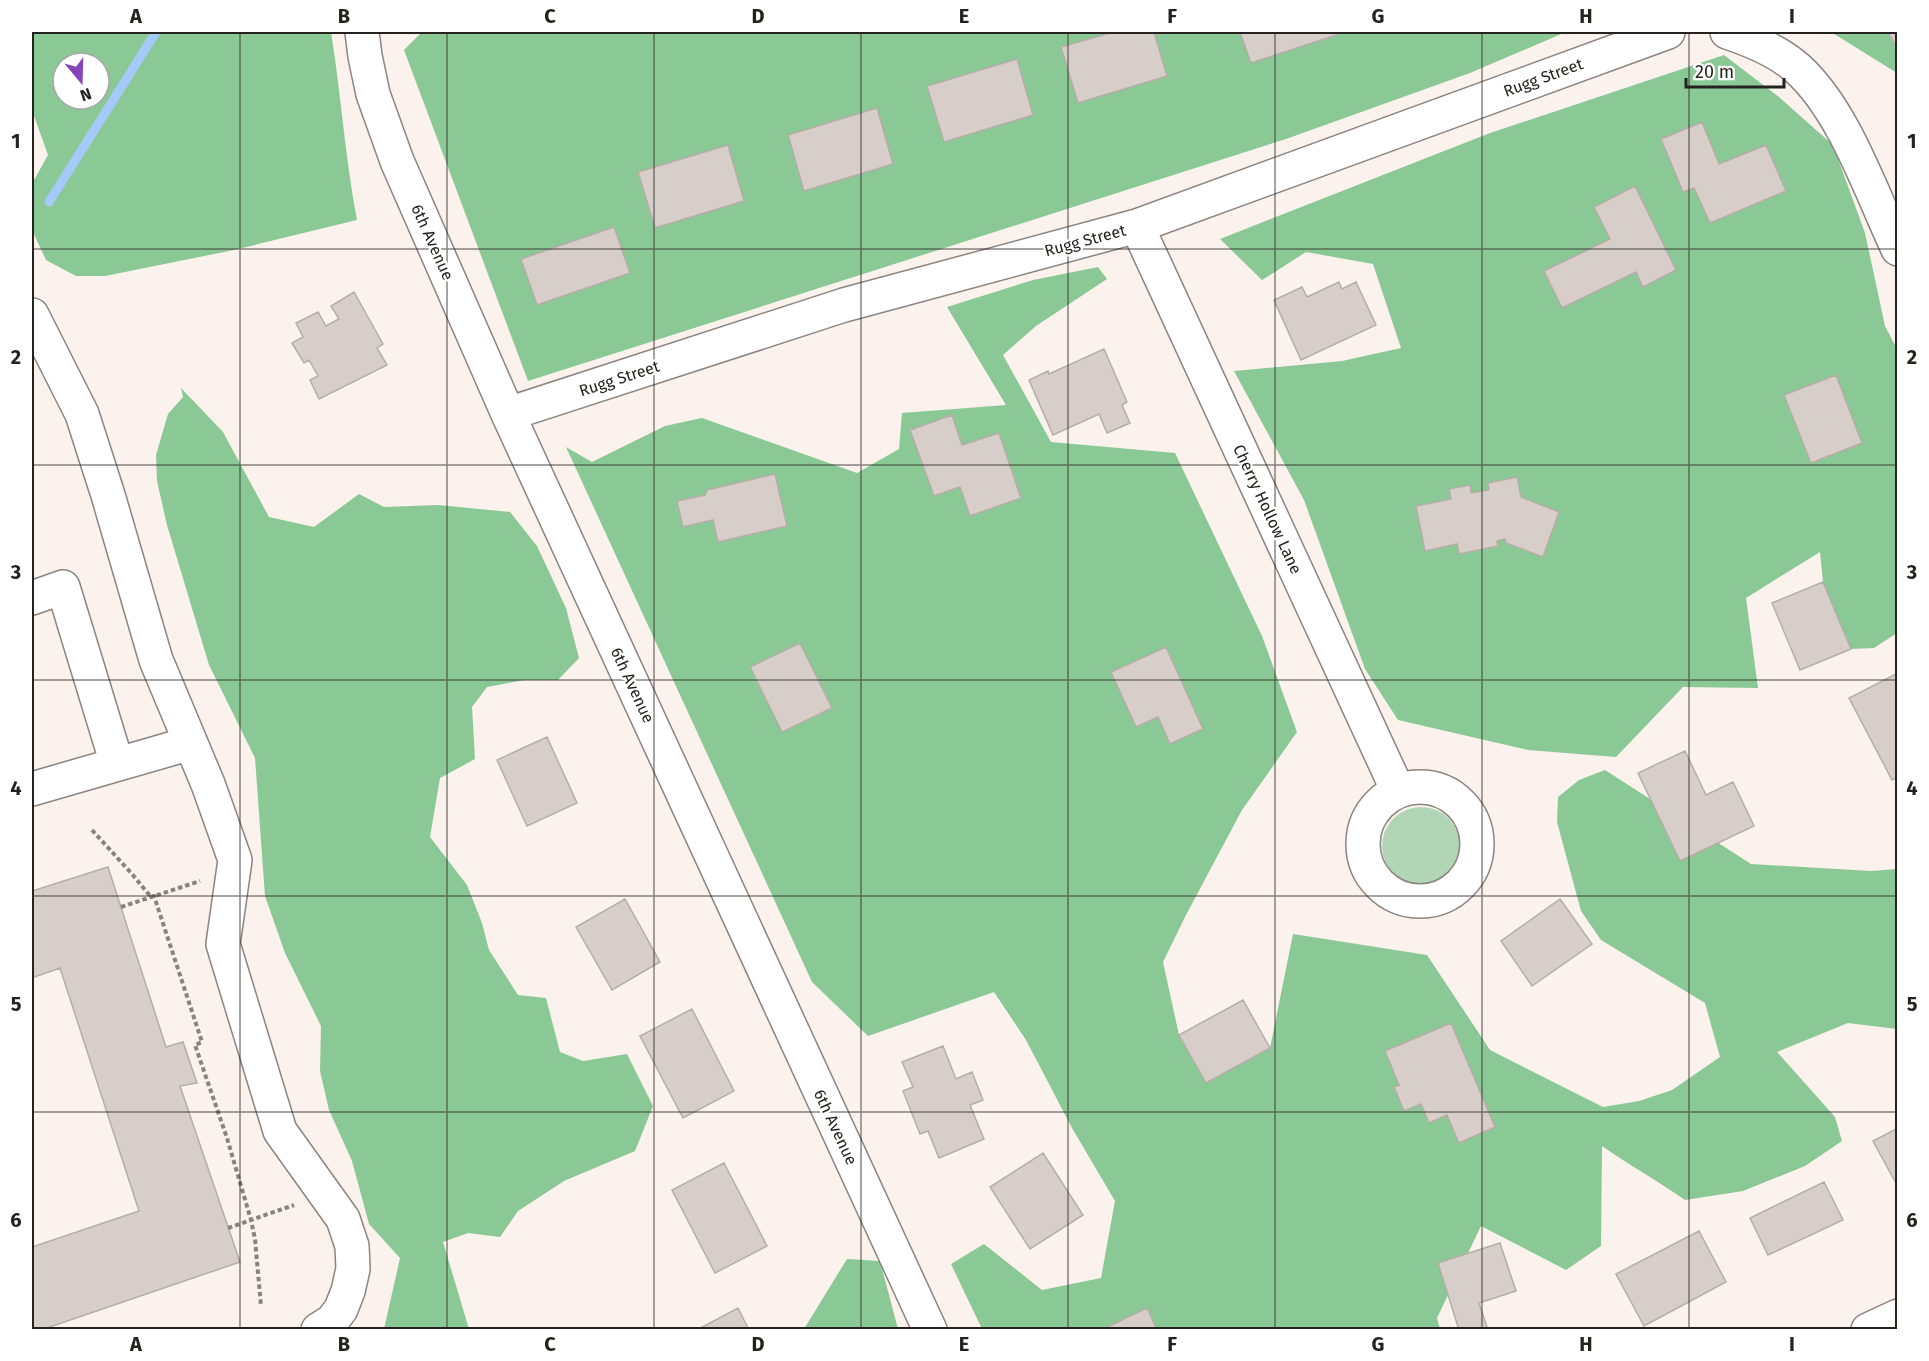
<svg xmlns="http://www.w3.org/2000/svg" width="1929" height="1361" font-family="'Fira Sans',sans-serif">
<rect width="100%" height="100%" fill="#fbf1ed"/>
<path fill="#b0d6b5" d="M1382 846a39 39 0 1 1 78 0a39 39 0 1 1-78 0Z"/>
<path fill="#8ac995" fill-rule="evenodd" d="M 32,32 L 331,32 C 341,94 345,157 357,220 L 234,250 L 105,276 L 76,276 L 46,260 L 32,230 L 32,191 L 34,180 L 48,155 L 34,116 L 32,113 ZM 63,63 L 99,63 L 99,99 L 63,99 Z
M 422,32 L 1566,32 L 1470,73 L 1286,139 L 528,381 L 404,50 Z
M 1831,32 L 1897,32 L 1897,73 Z
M 1724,55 L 1779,97 L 1833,145 L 1865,233 L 1885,326 L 1897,349 L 1897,633 L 1874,648 L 1851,649 L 1823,582 L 1820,552 L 1746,598 L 1758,688 L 1683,687 L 1616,757 L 1528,750 L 1398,720 L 1365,669 L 1304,500 L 1234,371 L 1342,361 L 1401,348 L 1373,264 L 1306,252 L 1262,280 L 1220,239 L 1490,133 Z
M 1098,267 L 1107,279 L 1036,326 L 1003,355 L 1051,442 L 1175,453 L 1262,636 L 1297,732 L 1242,810 L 1186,915 L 1163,962 L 1179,1035 L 1206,1083 L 1270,1048 L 1293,934 L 1427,955 L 1490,1050 L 1603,1107 L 1639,1101 L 1672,1090 L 1720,1057 L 1705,1003 L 1601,940 L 1581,911 L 1557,822 L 1558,797 L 1579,780 L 1605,770 L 1751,864 L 1871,871 L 1897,869 L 1897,1029 L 1848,1023 L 1777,1052 L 1835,1117 L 1842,1141 L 1805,1166 L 1743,1191 L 1685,1200 C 1658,1181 1629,1165 1602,1146 L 1601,1246 L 1566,1270 L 1481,1226 L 1437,1318 L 1440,1329 L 982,1329 L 951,1264 L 984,1244 L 1042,1290 L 1101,1278 L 1115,1201 L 1072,1128 L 1026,1040 L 994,992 L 868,1036 L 812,982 L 566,447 L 592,462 L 665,426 L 702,418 L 857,473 L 899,449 L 902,413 L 1006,405 L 947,307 L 1033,280 Z
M 181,388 L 223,432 L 269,517 L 314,527 L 359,494 L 384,507 L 438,505 L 510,512 L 537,546 L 566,608 L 579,658 L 558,680 L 524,680 L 487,687 L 472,707 L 475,759 L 440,778 L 430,837 L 467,885 L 482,923 L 489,950 L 518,995 L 546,998 L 560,1052 L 583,1061 L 627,1054 L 653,1106 L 635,1151 L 564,1181 L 518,1211 L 500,1237 L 468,1233 L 443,1242 L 469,1329 L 384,1329 L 400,1258 L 369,1224 L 352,1161 L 329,1110 L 320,1071 L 321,1026 L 285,953 L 265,896 L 255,758 L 209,665 L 167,525 L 157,481 L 156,455 L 168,414 L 183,397 Z
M 847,1259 L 880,1261 L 898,1329 L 804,1329 Z"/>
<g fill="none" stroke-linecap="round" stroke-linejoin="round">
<path stroke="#a5c9f9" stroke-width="9" d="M 49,202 L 156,32"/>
</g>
<path fill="#d7cec9" stroke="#b6ada8" stroke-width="1.5" d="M 1113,32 L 1154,32 L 1167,76 L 1078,103 L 1061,47 Z
M 1240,32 L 1338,32 L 1339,34 L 1251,63 Z
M 1888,32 L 1898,32 L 1898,46 L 1896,46 Z
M 1017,59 L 1033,115 L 944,142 L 927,86 Z
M 877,108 L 893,164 L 804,191 L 788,135 Z
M 1702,122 L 1719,164 L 1766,145 L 1786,191 L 1710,223 L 1694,188 L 1683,192 L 1661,139 Z
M 728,145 L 744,201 L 655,228 L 638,172 Z
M 1635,186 L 1676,270 L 1643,287 L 1636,272 L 1562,308 L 1544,271 L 1610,239 L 1594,207 Z
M 614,227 L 630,273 L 537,305 L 521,259 Z
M 1339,282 L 1342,289 L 1356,282 L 1376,325 L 1301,360 L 1274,300 L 1302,287 L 1307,297 Z
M 354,292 L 383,344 L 377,348 L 387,365 L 319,399 L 310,380 L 318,376 L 309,360 L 304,363 L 292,343 L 303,337 L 296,323 L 318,312 L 326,326 L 339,319 L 331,306 Z
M 1104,349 L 1127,402 L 1122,405 L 1130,423 L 1107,433 L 1099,414 L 1053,435 L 1029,380 L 1048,371 L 1049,374 Z
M 1836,375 L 1862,443 L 1811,463 L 1784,395 Z
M 952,415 L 962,445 L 999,433 L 1021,498 L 970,516 L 960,487 L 934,496 L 910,430 Z
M 775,474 L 787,526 L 718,542 L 713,520 L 683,527 L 677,501 L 705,495 L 707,490 Z
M 1517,477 L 1521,497 L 1559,512 L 1543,557 L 1506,543 L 1505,539 L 1497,541 L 1498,546 L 1459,554 L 1457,544 L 1425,551 L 1416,506 L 1451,499 L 1449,489 L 1470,485 L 1471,493 L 1489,490 L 1488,483 Z
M 1823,582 L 1851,649 L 1800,670 L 1772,603 Z
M 800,643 L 832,708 L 782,732 L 750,667 Z
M 1166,647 L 1203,729 L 1170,744 L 1158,717 L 1136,727 L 1111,672 Z
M 1898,673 L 1898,777 L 1892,780 L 1849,698 Z
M 547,737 L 577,803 L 527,826 L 497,760 Z
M 1685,751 L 1706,795 L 1733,782 L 1754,826 L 1680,861 L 1638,773 Z
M 108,867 L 166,1047 L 183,1042 L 197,1083 L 180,1086 L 240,1262 L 41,1330 L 32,1330 L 32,1247 L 139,1211 L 60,968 L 32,978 L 32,891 Z
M 625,899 L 660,962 L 612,990 L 576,927 Z
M 1560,899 L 1592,944 L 1532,986 L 1501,941 Z
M 1243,1000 L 1270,1048 L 1206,1083 L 1179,1035 Z
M 692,1009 L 734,1091 L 683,1118 L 640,1036 Z
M 1451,1023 L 1495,1127 L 1459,1143 L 1447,1115 L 1429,1123 L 1421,1104 L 1404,1111 L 1394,1087 L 1399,1085 L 1385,1051 Z
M 943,1046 L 956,1079 L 972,1072 L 983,1100 L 970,1105 L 984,1139 L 939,1158 L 928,1131 L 920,1134 L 903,1091 L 913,1087 L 902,1062 Z
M 1898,1128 L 1898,1187 L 1873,1141 Z
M 1043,1153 L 1083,1215 L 1030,1249 L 990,1187 Z
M 724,1163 L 767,1246 L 715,1273 L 672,1190 Z
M 1824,1182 L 1843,1220 L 1768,1255 L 1750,1218 Z
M 1699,1231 L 1726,1282 L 1644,1326 L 1616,1274 Z
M 1500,1243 L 1516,1291 L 1479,1303 L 1488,1330 L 1459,1330 L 1438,1263 Z
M 738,1308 L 749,1330 L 697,1330 Z
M 1147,1308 L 1157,1330 L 1101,1330 Z"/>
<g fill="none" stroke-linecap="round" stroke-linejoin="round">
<defs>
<path id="minor" d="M 362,32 L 365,56 L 373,94 L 397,161 L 508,414 L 930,1330
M 1727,32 C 1751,40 1778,51 1797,68 C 1844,110 1871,192 1898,249
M 1137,226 L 1398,791
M 32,315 L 82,414 L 108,495 L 156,660 L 208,784 L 235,860 L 223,944 L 280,1131 L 343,1219 L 352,1246 L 353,1269 L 348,1291 L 341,1309 L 332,1321 L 318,1330
M 508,414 L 844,305 L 1137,226 L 1668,32
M 32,598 L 63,587 L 117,764
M1363 844a57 57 0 1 1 114 0a57 57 0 1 1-114 0Z
M 32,789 L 191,743
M 1868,1330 L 1898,1316"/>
</defs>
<use href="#minor" stroke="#8c8480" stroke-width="36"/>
<path stroke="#898380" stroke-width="4" stroke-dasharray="4.5 3" stroke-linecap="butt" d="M 92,830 L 132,874 L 151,897 L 154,896 L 202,1042 L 195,1045 L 227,1138 L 251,1220 L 255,1239 L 261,1306
M 121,907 L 200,881
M 228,1228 L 294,1205"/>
<use href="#minor" stroke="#fff" stroke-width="33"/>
</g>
<path fill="none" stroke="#252220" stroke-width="1.5" stroke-opacity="0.55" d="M 240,32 L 240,1330M 447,32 L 447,1330M 654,32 L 654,1330M 861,32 L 861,1330M 1068,32 L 1068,1330M 1275,32 L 1275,1330M 1482,32 L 1482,1330M 1689,32 L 1689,1330M 32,249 L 1898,249M 32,465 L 1898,465M 32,680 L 1898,680M 32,896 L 1898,896M 32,1112 L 1898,1112"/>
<g text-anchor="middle" stroke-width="4.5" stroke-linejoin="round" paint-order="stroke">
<g font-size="16" fill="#252220" stroke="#fff">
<text transform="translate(1543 77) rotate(-20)" y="6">Rugg Street</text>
<text transform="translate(1085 240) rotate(-15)" y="6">Rugg Street</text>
<text transform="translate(433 242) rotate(66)" y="6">6th Avenue</text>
<text transform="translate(619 378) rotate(-18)" y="6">Rugg Street</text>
<text transform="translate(1268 509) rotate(65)" y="6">Cherry Hollow Lane</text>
<text transform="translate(633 685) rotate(65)" y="6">6th Avenue</text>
<text transform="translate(836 1127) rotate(65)" y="6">6th Avenue</text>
</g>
</g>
<rect width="1929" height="1361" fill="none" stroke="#ffffff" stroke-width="66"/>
<g transform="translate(81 81) rotate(161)"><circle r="28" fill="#ffffff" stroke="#a8a7a6" stroke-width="1.5"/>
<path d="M0-4.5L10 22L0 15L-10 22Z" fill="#8743b7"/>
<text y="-9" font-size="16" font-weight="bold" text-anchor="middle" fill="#252220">N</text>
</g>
<path d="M1686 78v9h98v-9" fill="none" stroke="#252220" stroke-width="3"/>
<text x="1695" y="78" font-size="18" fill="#252220" stroke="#ffffff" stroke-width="4.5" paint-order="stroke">20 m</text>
<rect x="33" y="33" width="1863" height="1295" fill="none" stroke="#252220" stroke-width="2"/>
<g font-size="20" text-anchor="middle" font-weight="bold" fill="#252220">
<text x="136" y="23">A</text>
<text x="344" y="23">B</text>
<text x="550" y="23">C</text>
<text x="758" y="23">D</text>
<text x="964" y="23">E</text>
<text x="1172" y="23">F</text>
<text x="1378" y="23">G</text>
<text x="1586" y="23">H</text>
<text x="1792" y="23">I</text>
<text x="16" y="148">1</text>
<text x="1912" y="148">1</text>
<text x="16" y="364">2</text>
<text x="1912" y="364">2</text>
<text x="16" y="579">3</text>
<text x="1912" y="579">3</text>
<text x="16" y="795">4</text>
<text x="1912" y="795">4</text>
<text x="16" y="1011">5</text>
<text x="1912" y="1011">5</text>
<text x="16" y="1227">6</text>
<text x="1912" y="1227">6</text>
<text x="136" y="1351">A</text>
<text x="344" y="1351">B</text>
<text x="550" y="1351">C</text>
<text x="758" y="1351">D</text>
<text x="964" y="1351">E</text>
<text x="1172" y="1351">F</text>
<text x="1378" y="1351">G</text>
<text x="1586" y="1351">H</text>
<text x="1792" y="1351">I</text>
</g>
</svg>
